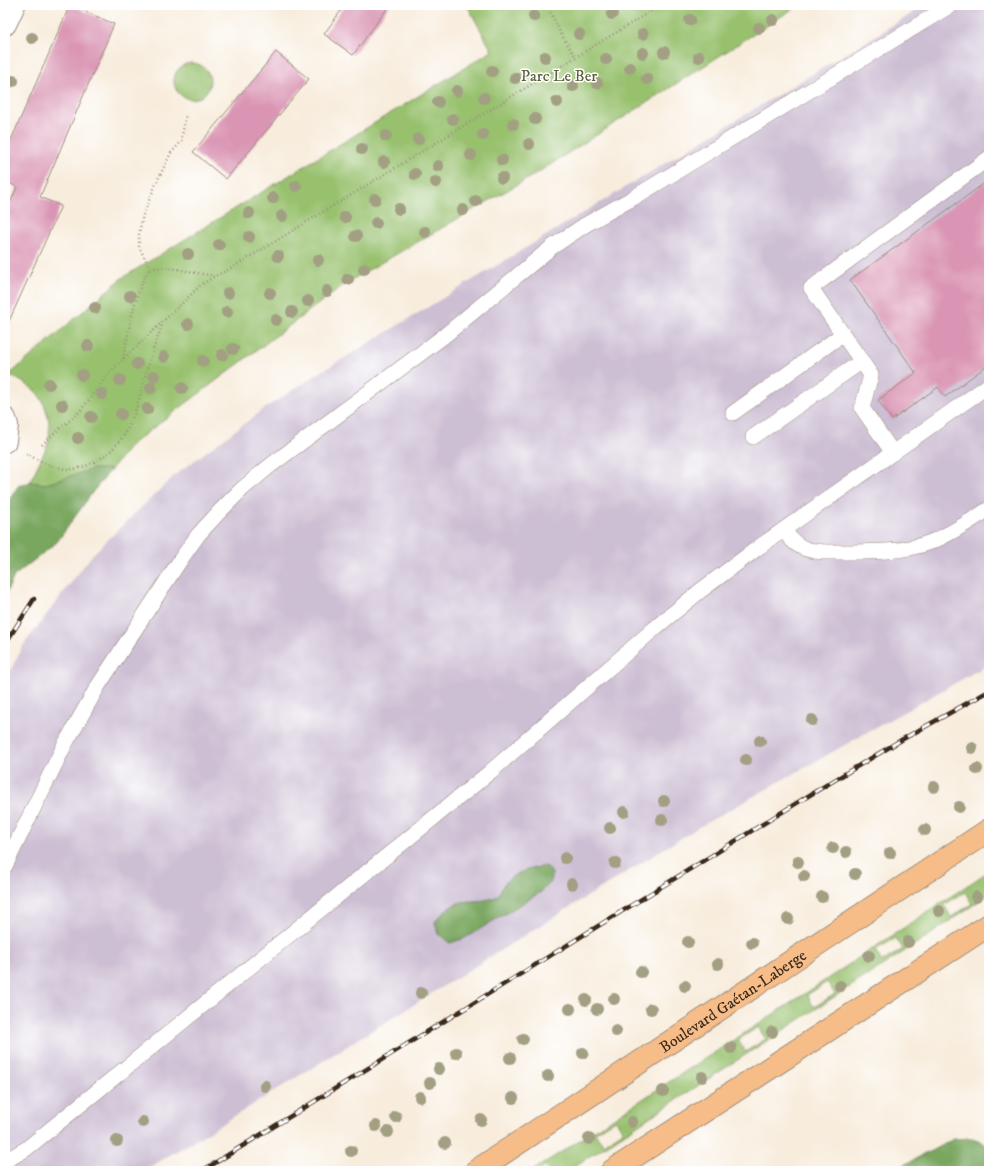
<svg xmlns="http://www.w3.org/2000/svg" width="994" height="1176" font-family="'IM FELL DW Pica',serif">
<rect width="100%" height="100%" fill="#fff"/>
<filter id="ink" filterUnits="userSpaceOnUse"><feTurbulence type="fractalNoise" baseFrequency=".025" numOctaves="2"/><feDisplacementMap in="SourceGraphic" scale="8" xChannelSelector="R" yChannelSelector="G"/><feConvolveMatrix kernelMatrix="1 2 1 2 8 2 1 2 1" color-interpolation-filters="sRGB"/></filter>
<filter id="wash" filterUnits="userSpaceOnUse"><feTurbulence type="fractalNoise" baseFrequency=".012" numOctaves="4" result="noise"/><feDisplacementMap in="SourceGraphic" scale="16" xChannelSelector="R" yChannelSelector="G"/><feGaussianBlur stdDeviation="0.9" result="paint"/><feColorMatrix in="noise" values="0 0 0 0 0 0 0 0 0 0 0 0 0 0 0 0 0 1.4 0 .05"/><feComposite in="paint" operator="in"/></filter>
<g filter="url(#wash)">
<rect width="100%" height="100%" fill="#f8eddd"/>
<path fill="#ccbed3" d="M 926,5 L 989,5 L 989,664 L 699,827 L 209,1132 L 143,1171 L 5,1171 L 5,682 L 22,647 L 93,554 L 175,475 L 264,409 L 316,375 Z"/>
<path fill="#98c16e" stroke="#6a7646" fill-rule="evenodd" d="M 467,5 L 799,5 L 534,175 L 346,283 L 132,444 L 94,490 L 30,482 L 48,444 C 52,427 47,401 34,390 C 26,383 17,379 9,375 L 122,278 L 492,51 Z
M174 81a18 18 0 1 1 36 0a18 18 0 1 1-36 0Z
M 989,871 L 989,894 L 928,936 L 567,1171 L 548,1171 L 545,1167 L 539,1171 L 532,1171 L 806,993 ZM 965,892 L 972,904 L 951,917 L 944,905 ZM 896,938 L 903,949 L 882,962 L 875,950 ZM 827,982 L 835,994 L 814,1007 L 807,995 ZM 758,1027 L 766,1039 L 745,1052 L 738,1040 ZM 616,1120 L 623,1131 L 603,1144 L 595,1132 Z"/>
<path fill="#7aa761" stroke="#5a6840" d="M 93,469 L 112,469 L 94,490 L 57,542 L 14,576 L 5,596 L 5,507 L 18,486 L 30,482 L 46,484 Z
M 546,866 L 552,873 L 551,882 L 541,892 L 465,938 L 450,943 L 438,934 L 435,922 C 441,914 451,904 462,902 C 474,900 484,902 496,897 C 500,894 501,888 504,884 C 514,872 532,868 546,866 Z
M 972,1138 C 993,1144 989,1152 989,1171 L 892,1171 L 954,1139 Z"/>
<g id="blocks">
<path fill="#da95b4" d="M 70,5 L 114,24 L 40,197 L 61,206 L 5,330 L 5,215 L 17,187 L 5,181 L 5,154 Z
M 345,5 L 390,5 L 353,55 L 324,34 Z
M 276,52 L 309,79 L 226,179 L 193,152 Z
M 989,180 L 989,364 L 945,397 L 938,387 L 892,420 L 878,400 L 916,373 L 850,280 Z"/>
</g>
</g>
<g filter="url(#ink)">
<use href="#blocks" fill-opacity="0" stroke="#9a8c7e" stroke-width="1"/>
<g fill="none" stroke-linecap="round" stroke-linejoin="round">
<defs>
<path id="service" d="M 733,413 L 843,334
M 753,437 L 862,361
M 893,453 L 862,408 L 871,375 L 811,288 L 989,158
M 784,530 C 788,536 792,541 798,545 C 810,553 826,552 840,552 C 871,552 901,553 931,542 C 951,534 970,521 989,509
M 5,866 L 65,744 L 98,686 L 181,559 L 198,535 L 220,511 L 242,489 L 271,465 L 444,336 L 552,247 L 585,225 L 633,198 L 951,5
M 5,1161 L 26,1149 L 490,772 L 655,628 L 700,591 L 759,547 L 989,385"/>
<path id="minor" d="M 5,24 L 14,5
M 5,419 L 7,425 L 5,441"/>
<g id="primary">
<path id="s1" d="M 476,1171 L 989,830"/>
<path d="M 612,1171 L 989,925"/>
</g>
</defs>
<use href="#service" stroke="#9a8c7e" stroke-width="16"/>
<use href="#minor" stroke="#9a8c7e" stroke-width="24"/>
<use href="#primary" stroke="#9a8c7e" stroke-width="24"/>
<path stroke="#9a8c7e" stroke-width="2.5" stroke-dasharray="1 3" stroke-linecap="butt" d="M 547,5 L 562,36 L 576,57
M 150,268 L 139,247 L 139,233 L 143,215 L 158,179 L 171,153 L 181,142 L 186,114
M 123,359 C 129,331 134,292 150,268 L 166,267 L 214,276
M 42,445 C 54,433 67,423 79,412 C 92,398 101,381 114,368 L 201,285 L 215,276 L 230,269 L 661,5
M 26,454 C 37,459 48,466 60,468 C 71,471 82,468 92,463 C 135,442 136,403 149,363 C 153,349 158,336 163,323"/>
<use href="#service" stroke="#fff" stroke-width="15"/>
<use href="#minor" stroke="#fff" stroke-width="22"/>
<use href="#primary" stroke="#f7bd88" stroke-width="22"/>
<defs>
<path id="rail" d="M 5,644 L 34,599
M 202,1171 L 813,793 L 903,739 L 989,691"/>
</defs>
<use href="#rail" stroke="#3b2a1e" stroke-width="4.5"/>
<use href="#rail" stroke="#fff" stroke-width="3" stroke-dasharray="9" stroke-linecap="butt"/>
</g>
<g fill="#a29f83">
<circle cx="612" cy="14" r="6"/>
<circle cx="534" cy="16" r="6"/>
<circle cx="690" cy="20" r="6"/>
<circle cx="773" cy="20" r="6"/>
<circle cx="759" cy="28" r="6"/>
<circle cx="579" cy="34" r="6"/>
<circle cx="643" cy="34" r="6"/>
<circle cx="32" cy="38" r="6"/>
<circle cx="664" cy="52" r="6"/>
<circle cx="643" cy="53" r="6"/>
<circle cx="545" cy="57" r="6"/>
<circle cx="699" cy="57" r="6"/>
<circle cx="606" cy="59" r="6"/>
<circle cx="630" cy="68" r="6"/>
<circle cx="492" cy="71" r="6"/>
<circle cx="515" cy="78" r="6"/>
<circle cx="647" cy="79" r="6"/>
<circle cx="13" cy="81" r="6"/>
<circle cx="597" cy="83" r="6"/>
<circle cx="573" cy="86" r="6"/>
<circle cx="457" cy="91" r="6"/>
<circle cx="484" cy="98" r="6"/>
<circle cx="438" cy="102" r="6"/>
<circle cx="557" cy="102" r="6"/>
<circle cx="453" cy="119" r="6"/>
<circle cx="535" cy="119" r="6"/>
<circle cx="513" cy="124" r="6"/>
<circle cx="483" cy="135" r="6"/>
<circle cx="386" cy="136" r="6"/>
<circle cx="418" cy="139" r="6"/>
<circle cx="529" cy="144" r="6"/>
<circle cx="362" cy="149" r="6"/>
<circle cx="471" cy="155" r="6"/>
<circle cx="502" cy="160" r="6"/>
<circle cx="384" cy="162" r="6"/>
<circle cx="438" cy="166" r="6"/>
<circle cx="415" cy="174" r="6"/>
<circle cx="502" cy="178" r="6"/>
<circle cx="436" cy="182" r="6"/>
<circle cx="296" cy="186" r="6"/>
<circle cx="273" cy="198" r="6"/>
<circle cx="375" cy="199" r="6"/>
<circle cx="476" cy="201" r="6"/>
<circle cx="399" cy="209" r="6"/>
<circle cx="463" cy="210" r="6"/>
<circle cx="249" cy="213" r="6"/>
<circle cx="282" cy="216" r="6"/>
<circle cx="345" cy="217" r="6"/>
<circle cx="376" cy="223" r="6"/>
<circle cx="425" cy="232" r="6"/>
<circle cx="356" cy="236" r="6"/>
<circle cx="249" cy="237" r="6"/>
<circle cx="219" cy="245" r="6"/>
<circle cx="188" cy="254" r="6"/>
<circle cx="278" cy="256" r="6"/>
<circle cx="318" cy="260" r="6"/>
<circle cx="364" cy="269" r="6"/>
<circle cx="348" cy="279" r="6"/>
<circle cx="327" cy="291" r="6"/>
<circle cx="228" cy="293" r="6"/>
<circle cx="270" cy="293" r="6"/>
<circle cx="130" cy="296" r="6"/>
<circle cx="308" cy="301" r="6"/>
<circle cx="95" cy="308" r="6"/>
<circle cx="227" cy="312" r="6"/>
<circle cx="292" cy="312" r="6"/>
<circle cx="276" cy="320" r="6"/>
<circle cx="188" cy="324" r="6"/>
<circle cx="88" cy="346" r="6"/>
<circle cx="233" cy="349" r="6"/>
<circle cx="222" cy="355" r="6"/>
<circle cx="164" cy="357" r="6"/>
<circle cx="203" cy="361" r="6"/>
<circle cx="137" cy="364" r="6"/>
<circle cx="82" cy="375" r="6"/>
<circle cx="154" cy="376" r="6"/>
<circle cx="120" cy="380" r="6"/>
<circle cx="49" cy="384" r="6"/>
<circle cx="151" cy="388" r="6"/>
<circle cx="182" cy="388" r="6"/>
<circle cx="102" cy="394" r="6"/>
<circle cx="62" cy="405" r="6"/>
<circle cx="147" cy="409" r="6"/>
<circle cx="121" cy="414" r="6"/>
<circle cx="91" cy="417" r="6"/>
<circle cx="78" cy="438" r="6"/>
<circle cx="812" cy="720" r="6"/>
<circle cx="760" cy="741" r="6"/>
<circle cx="972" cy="748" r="6"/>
<circle cx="746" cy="760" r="6"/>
<circle cx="977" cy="769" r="6"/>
<circle cx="934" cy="787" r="6"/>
<circle cx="664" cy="801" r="6"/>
<circle cx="959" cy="807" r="6"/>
<circle cx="624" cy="812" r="6"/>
<circle cx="662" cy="820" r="6"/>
<circle cx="610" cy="828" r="6"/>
<circle cx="925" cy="830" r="6"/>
<circle cx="833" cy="848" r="6"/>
<circle cx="846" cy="852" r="6"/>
<circle cx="890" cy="853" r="6"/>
<circle cx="565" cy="858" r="6"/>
<circle cx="798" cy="862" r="6"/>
<circle cx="615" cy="863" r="6"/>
<circle cx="855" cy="874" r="6"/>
<circle cx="804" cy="876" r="6"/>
<circle cx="572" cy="884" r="6"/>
<circle cx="822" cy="897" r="6"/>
<circle cx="976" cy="897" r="6"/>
<circle cx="939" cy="911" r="6"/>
<circle cx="788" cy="919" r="6"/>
<circle cx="688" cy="942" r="6"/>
<circle cx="908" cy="942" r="6"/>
<circle cx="752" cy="943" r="6"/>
<circle cx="869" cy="956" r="6"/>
<circle cx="718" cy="964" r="6"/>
<circle cx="641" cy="972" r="6"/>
<circle cx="685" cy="986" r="6"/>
<circle cx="840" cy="986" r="6"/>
<circle cx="421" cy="993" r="6"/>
<circle cx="614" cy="999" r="6"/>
<circle cx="586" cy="1000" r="6"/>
<circle cx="570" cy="1009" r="6"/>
<circle cx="597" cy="1009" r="6"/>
<circle cx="651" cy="1009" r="6"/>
<circle cx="616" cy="1031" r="6"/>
<circle cx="772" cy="1032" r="6"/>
<circle cx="523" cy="1039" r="6"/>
<circle cx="731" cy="1048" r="6"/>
<circle cx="456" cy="1053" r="6"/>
<circle cx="583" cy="1053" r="6"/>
<circle cx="510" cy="1058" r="6"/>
<circle cx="439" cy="1069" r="6"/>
<circle cx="548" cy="1076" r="6"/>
<circle cx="702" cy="1077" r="6"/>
<circle cx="430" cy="1083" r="6"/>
<circle cx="265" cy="1086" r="6"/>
<circle cx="663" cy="1091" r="6"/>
<circle cx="420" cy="1097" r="6"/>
<circle cx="513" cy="1098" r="6"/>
<circle cx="396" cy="1117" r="6"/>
<circle cx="481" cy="1120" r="6"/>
<circle cx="143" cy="1122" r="6"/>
<circle cx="632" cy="1122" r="6"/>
<circle cx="376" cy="1126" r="6"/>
<circle cx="388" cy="1132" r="6"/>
<circle cx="589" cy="1139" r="6"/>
<circle cx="117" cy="1141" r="6"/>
<circle cx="445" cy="1143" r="6"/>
<circle cx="351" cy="1151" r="6"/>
</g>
</g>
<g text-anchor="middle" stroke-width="3" stroke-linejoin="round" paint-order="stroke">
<g font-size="16" fill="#5c5f3a" stroke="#fff">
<text x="559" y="81">Parc Le Ber</text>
</g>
<g font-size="16" fill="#3b2a1e" stroke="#fff">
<text dy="6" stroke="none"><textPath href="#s1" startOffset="308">Boulevard Gaétan-Laberge</textPath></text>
</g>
</g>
<rect width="994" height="1176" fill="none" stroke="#fff" stroke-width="20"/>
</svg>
